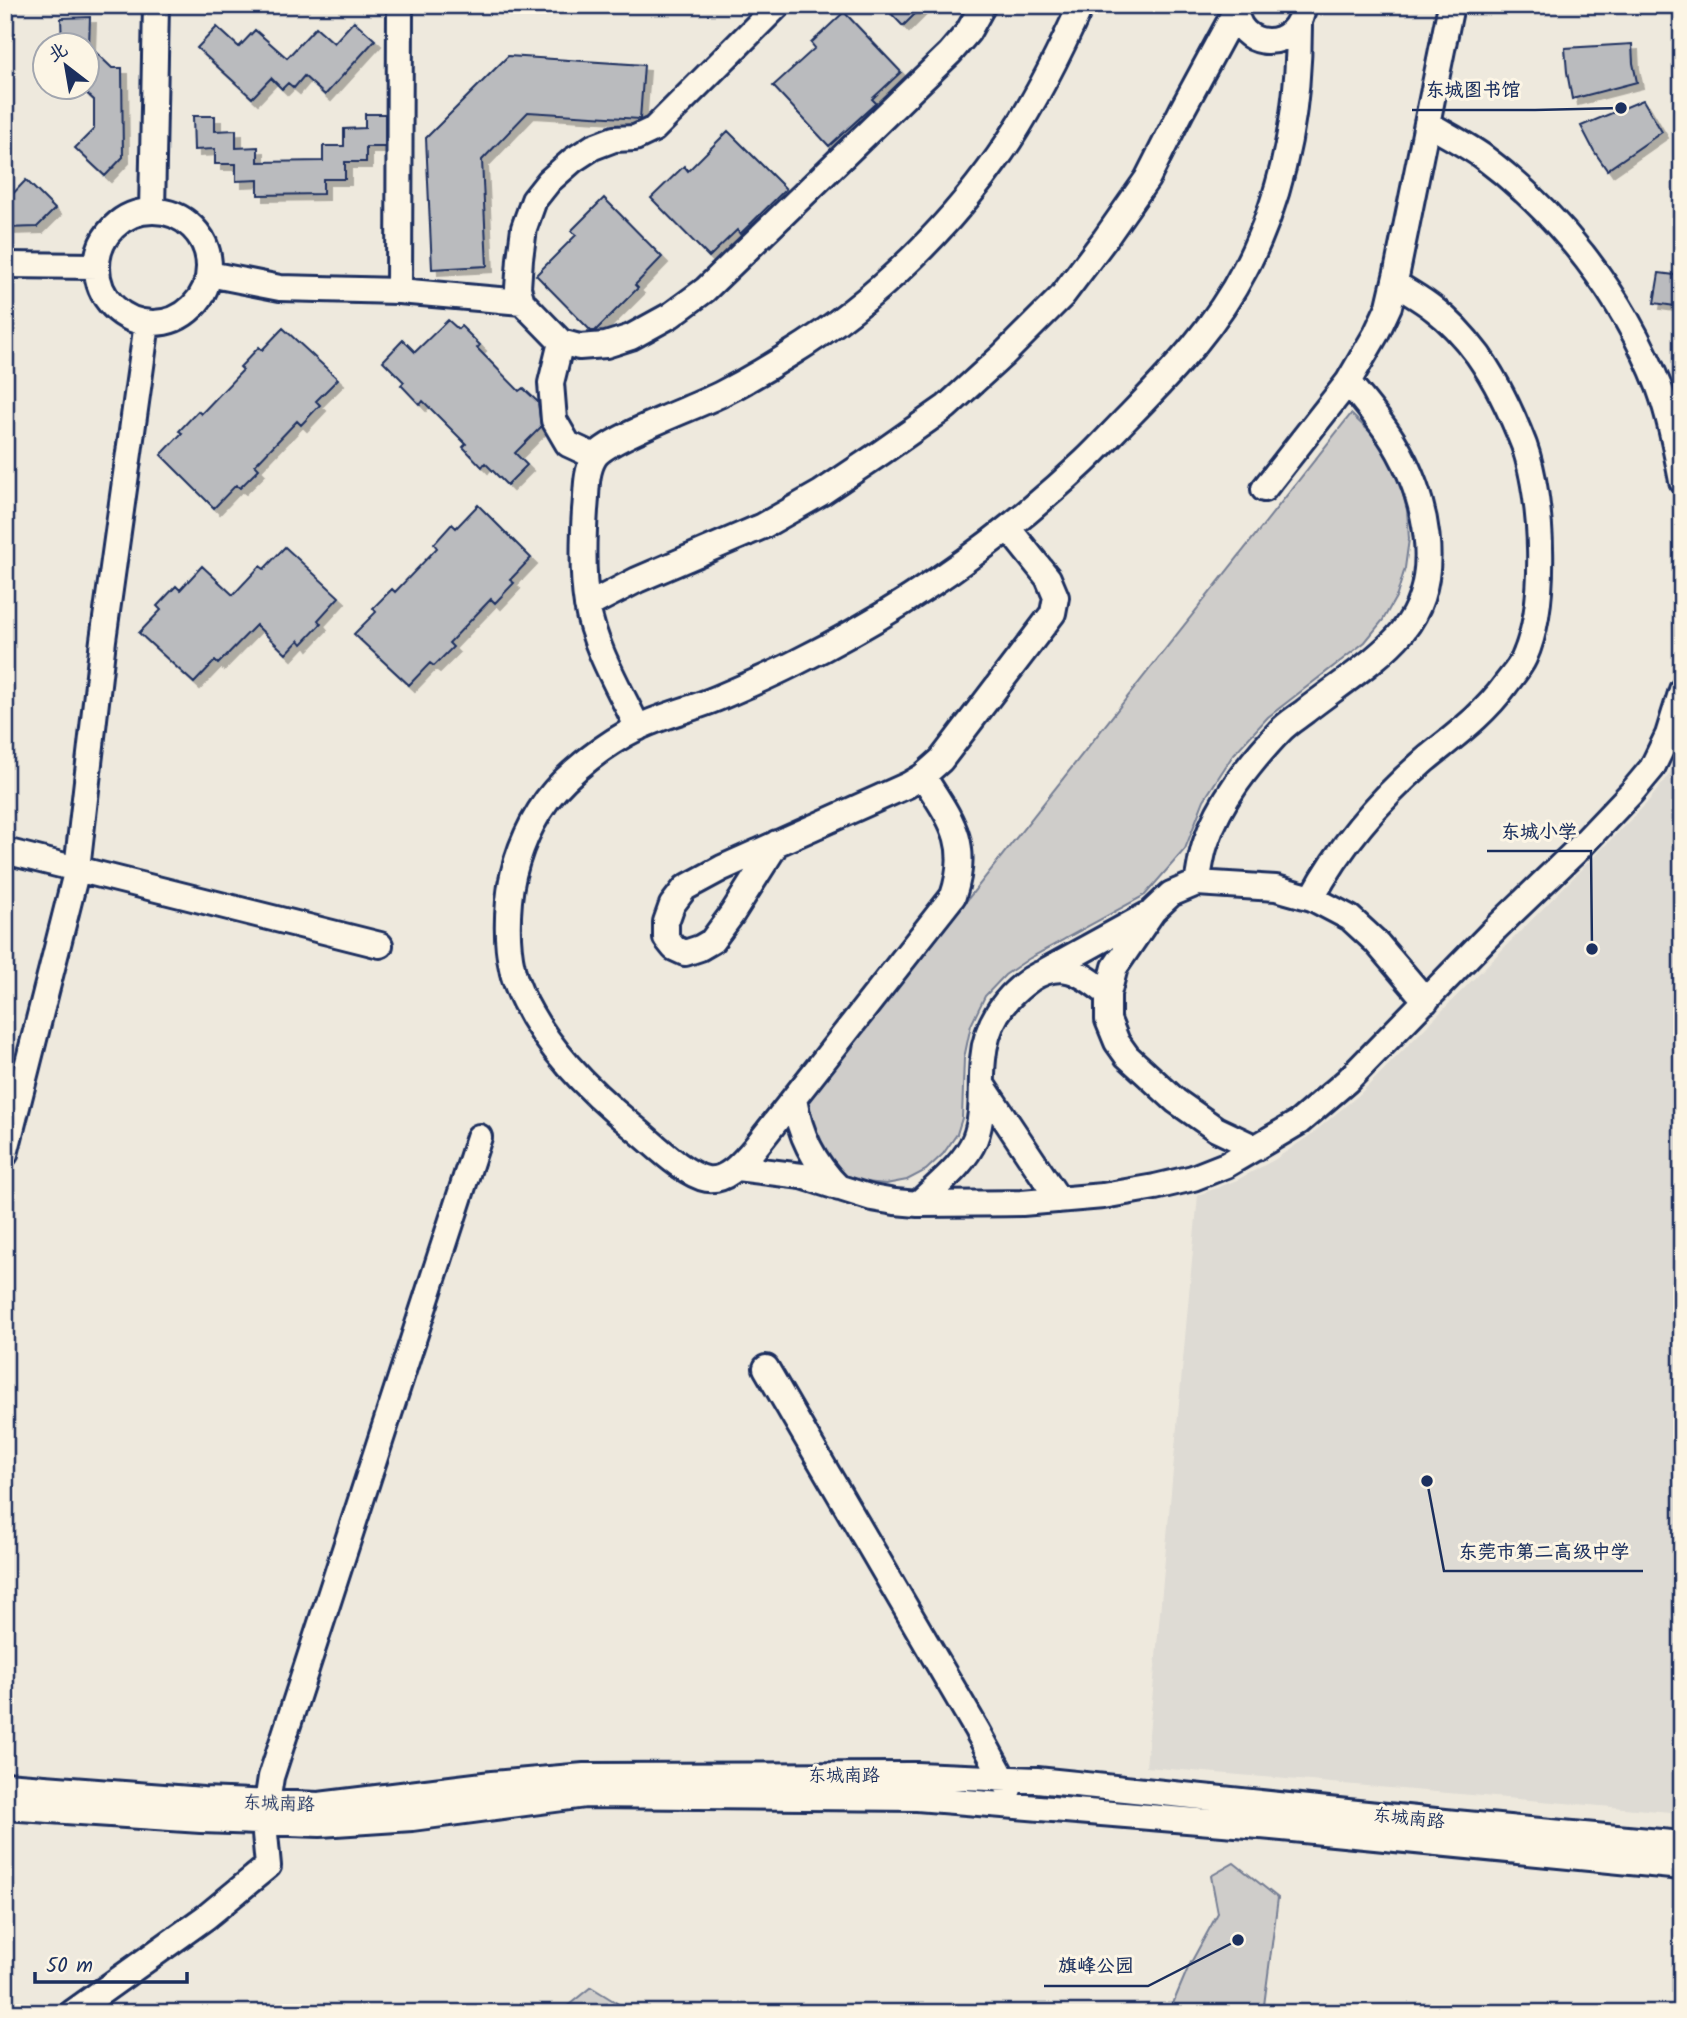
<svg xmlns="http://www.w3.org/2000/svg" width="1687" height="2018" font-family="Kalam,'LXGW WenKai TC',sans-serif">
<defs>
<filter id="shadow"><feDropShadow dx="6" dy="6" stdDeviation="0" flood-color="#0004"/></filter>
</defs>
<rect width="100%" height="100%" fill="#eee9dd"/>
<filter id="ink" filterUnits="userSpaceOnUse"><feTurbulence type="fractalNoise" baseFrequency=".0143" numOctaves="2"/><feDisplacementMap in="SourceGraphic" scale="14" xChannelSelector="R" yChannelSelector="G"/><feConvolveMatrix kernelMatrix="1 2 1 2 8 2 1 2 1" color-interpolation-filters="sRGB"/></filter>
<g filter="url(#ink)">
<path fill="#dedbd4" d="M 1682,749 L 1682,1813 L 1146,1767 L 1198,1195 L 1237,1180 L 1274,1160 L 1309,1136 L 1360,1094 L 1646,804 L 1667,778 Z"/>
<path fill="#cfcdca" stroke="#757e94" stroke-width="2" d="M 1351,414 L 1372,434 L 1388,457 L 1400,483 L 1407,510 L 1409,539 L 1405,568 L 1397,595 L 1383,620 L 1365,642 L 1268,717 L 1233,755 L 1204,800 L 1185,849 L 1145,895 L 1030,958 L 1005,975 L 985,996 L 971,1025 L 964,1058 L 962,1118 L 957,1134 L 943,1154 L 926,1170 L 907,1180 L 886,1184 L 865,1182 L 845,1175 L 828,1162 L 815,1145 L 806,1104 Z
M 1234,1863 L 1278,1898 L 1263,2013 L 1169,2013 L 1188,1968 L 1218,1913 L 1211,1876 Z
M 591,1987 L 633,2013 L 559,2013 Z"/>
<path fill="#babbbe" stroke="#1b2f5e" stroke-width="2" filter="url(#shadow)" d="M 883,5 L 924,5 L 903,26 Z
M 844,12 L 901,72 L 872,99 L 876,103 L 829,146 L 773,86 L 815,48 L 811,43 Z
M 90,17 L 89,46 L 112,68 L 122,68 L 123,157 L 105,176 L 75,148 L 94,129 L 94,100 L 84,91 L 88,88 L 88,46 L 62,46 L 61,18 Z
M 354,21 L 375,40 L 325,95 L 304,76 L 294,88 L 288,83 L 282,89 L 271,78 L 252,98 L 197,48 L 217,27 L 239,47 L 255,30 L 287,58 L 316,27 L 334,43 Z
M 1632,44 L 1633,63 L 1637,82 L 1572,99 L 1567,72 L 1565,48 Z
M 508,56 L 644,65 L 640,119 L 528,112 L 482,160 L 487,266 L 432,269 L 426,138 Z
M 1643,100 L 1662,132 L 1607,170 L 1594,151 L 1581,126 Z
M 365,114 L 385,114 L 385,147 L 366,147 L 366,162 L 345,162 L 345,179 L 323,179 L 323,194 L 258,195 L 258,180 L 236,181 L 236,164 L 215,164 L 215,149 L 194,150 L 193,116 L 215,116 L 215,131 L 236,130 L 236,148 L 258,147 L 258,162 L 323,161 L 323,146 L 344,146 L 344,129 L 365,128 Z
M 728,131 L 786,189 L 740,234 L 737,230 L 709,257 L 651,198 L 684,166 L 688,171 Z
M 26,180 L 55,209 L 37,227 L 5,228 L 5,202 Z
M 604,198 L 662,257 L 635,285 L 638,288 L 595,331 L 591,331 L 536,275 L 576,235 L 571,231 Z
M 1659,273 L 1682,276 L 1682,307 L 1654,303 Z
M 448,320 L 458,329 L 461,326 L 480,345 L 477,348 L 519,391 L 523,388 L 538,402 L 541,427 L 515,453 L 527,465 L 507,485 L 485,463 L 482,467 L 463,447 L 466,444 L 423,401 L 420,405 L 401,385 L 404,382 L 383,361 L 403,340 L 415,352 Z
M 283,328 L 338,379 L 316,401 L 320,405 L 301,425 L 297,421 L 255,465 L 259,469 L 240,488 L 236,485 L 214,508 L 161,455 L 182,433 L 179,431 L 198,411 L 201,414 L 243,370 L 240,367 L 259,347 L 262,350 Z
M 478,505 L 531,558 L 510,580 L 514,583 L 495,603 L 491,599 L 449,643 L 453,647 L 434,666 L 430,663 L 409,685 L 354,634 L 376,612 L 373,608 L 392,589 L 395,592 L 437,548 L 434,544 L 452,524 L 456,528 Z
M 285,547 L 339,597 L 318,620 L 321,624 L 302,644 L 299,640 L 286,654 L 256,625 L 218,664 L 215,661 L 194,683 L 139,633 L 161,610 L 157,606 L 176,586 L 180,590 L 202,566 L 233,595 L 260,566 L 264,569 Z"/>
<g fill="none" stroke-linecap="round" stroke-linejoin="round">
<defs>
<path id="minor" d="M 778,5 L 654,129 L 635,138 L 614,139 L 593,147 L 573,160 L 549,181 L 534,200 L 524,228 L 520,259 L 518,288 L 522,302 L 561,342 L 579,347 L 606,345 L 631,337 L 671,315 L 705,290 L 950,53 L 968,32 L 983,5
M 1235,5 C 1235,52 1299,54 1303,5
M 1427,123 C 1445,134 1465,144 1482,156 C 1561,215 1623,296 1659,387 C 1670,417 1676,450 1682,481
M 152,211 L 156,5
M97 267a56 56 0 1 1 112 0a56 56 0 1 1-112 0Z
M 5,265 L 97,266
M 209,274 L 280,288 L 399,291 L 522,302
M 399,291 L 400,5
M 561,342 L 551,383 L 554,420 L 568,444 L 594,456
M 1264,489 L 1348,382 L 1376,334 L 1389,306 L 1397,272 L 1451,5
M 587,606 L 637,580 L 763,526 L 821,493 L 882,452 L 946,407 L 1003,355 L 1062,296 L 1105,239 L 1147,179 L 1182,110 L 1235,12
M 638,728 C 620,690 594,647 587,605 C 582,574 583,541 585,510 C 587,493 585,473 594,458 C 605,439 696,407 721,394 C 744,382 768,368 790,354 C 875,302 954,224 1009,141 C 1037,98 1060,52 1081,5
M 923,776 C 950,819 971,842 953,896 L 754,1149 C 742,1162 727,1182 707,1179 C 684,1175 651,1141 632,1126 C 587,1089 544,1046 520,992 C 517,984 513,976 512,968 C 507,946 507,923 509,901 C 512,866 526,829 547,800 C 568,772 608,742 639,727 C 664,715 692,709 718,698 C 744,687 770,676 795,663 C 900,611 998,543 1084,462 C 1100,447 1115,430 1131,414 C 1174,370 1217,324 1245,269 C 1285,193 1299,109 1299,25
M 777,843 L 732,914 L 712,941 L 700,948 L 685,953 L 674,948 L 666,938 L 666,922 L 672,905 L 685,888 L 722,868 L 908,785 L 923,776 L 941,760 L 1053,613 L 1056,597 L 1048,578 L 1008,528
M 5,851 L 380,945
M 1197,883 C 1200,870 1201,855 1206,842 C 1220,800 1249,764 1279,732 C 1286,724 1296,718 1304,712 C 1334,688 1379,660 1403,631 C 1446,578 1426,494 1393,441 C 1380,420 1364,401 1348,382
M 1312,898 C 1340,846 1380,799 1425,760 C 1454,736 1484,715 1506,684 C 1512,676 1520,667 1524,658 C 1548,605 1543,499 1524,445 C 1512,414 1497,382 1478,355 C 1466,339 1450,321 1434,309 C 1422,299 1408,292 1395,283
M 1047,970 L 1147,915
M 983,1086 L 1059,1200
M 794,1099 C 800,1135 813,1162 839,1188
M 1256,1148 L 1216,1129 L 1176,1101 L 1127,1056 L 1117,1042 L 1108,1020 L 1108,994 L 1115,967 L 1153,911 L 1171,894 L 1197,883 L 1276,888 L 1312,898 L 1350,918 L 1376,942 L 1426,1001
M 5,1154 L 77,869 L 103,640 L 147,323
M 737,1168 L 802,1176 L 872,1198 L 895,1202 L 918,1204 L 1022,1203 L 1103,1196 L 1155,1187 L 1193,1178 L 1226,1165 L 1299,1122 L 1347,1081 L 1496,928 L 1575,852 L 1632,792 L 1652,768 L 1668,735 L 1682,690
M 918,1204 C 937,1185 964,1165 975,1139 C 985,1113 980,1086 983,1059 C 986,1024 1002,999 1031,979 C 1063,958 1082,974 1108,994
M 766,1368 L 977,1730 L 1009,1789
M 5,1785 L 203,1800 L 319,1805 L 492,1784 L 584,1776 L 916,1775 L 1037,1780 L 1455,1823 L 1682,1844
M 5,1807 L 201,1820 L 320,1824 L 412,1818 L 585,1795 L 917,1798 L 1272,1827 L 1682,1867
M 72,2013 L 206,1917 L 268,1866 L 264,1823 L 271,1777 L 479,1137"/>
</defs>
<use href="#minor" stroke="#1b2f5e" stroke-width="30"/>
<use href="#minor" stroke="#fcf5e5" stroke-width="24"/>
</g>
</g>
<g text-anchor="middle" stroke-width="6" stroke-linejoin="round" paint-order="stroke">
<g font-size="18" fill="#1b2f5e" stroke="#fcf5e5">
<text x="844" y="1781">东城南路</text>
<text transform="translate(279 1803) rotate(2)" y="6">东城南路</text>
<text transform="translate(1409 1818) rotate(6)" y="6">东城南路</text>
</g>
</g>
<path fill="none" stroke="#1b2f5e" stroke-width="2.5" d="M1621 108L1535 110H1412M1592 949L1591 851H1487M1427 1481L1444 1571H1643M1238 1940L1148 1986H1044"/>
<g fill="#1b2f5e" stroke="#fcf5e5" stroke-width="2.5">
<circle cx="1621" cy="108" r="7"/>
<circle cx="1592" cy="949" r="7"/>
<circle cx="1427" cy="1481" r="7"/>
<circle cx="1238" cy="1940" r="7"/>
</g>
<g font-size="19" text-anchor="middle" font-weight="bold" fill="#1b2f5e" stroke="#fcf5e5" stroke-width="6" stroke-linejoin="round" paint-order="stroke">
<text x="1473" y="96">东城图书馆</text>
<text x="1539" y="838">东城小学</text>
<text x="1544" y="1558">东莞市第二高级中学</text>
<text x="1096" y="1972">旗峰公园</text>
</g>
<rect width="1687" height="2018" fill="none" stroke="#fcf5e5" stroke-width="28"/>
<rect x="14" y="14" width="1659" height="1990" fill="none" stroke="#1b2f5e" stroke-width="2.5" filter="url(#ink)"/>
<g transform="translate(66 66) rotate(329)"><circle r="33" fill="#fcf5e5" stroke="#a2a6af" stroke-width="2"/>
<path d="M0-5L12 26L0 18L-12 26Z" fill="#1b2f5e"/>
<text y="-10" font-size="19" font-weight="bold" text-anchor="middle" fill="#1b2f5e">北</text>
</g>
<path d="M35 1972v10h152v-10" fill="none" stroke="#1b2f5e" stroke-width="3.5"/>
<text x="46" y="1972" font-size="21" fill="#1b2f5e" stroke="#fcf5e5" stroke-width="5" paint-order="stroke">50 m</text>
</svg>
